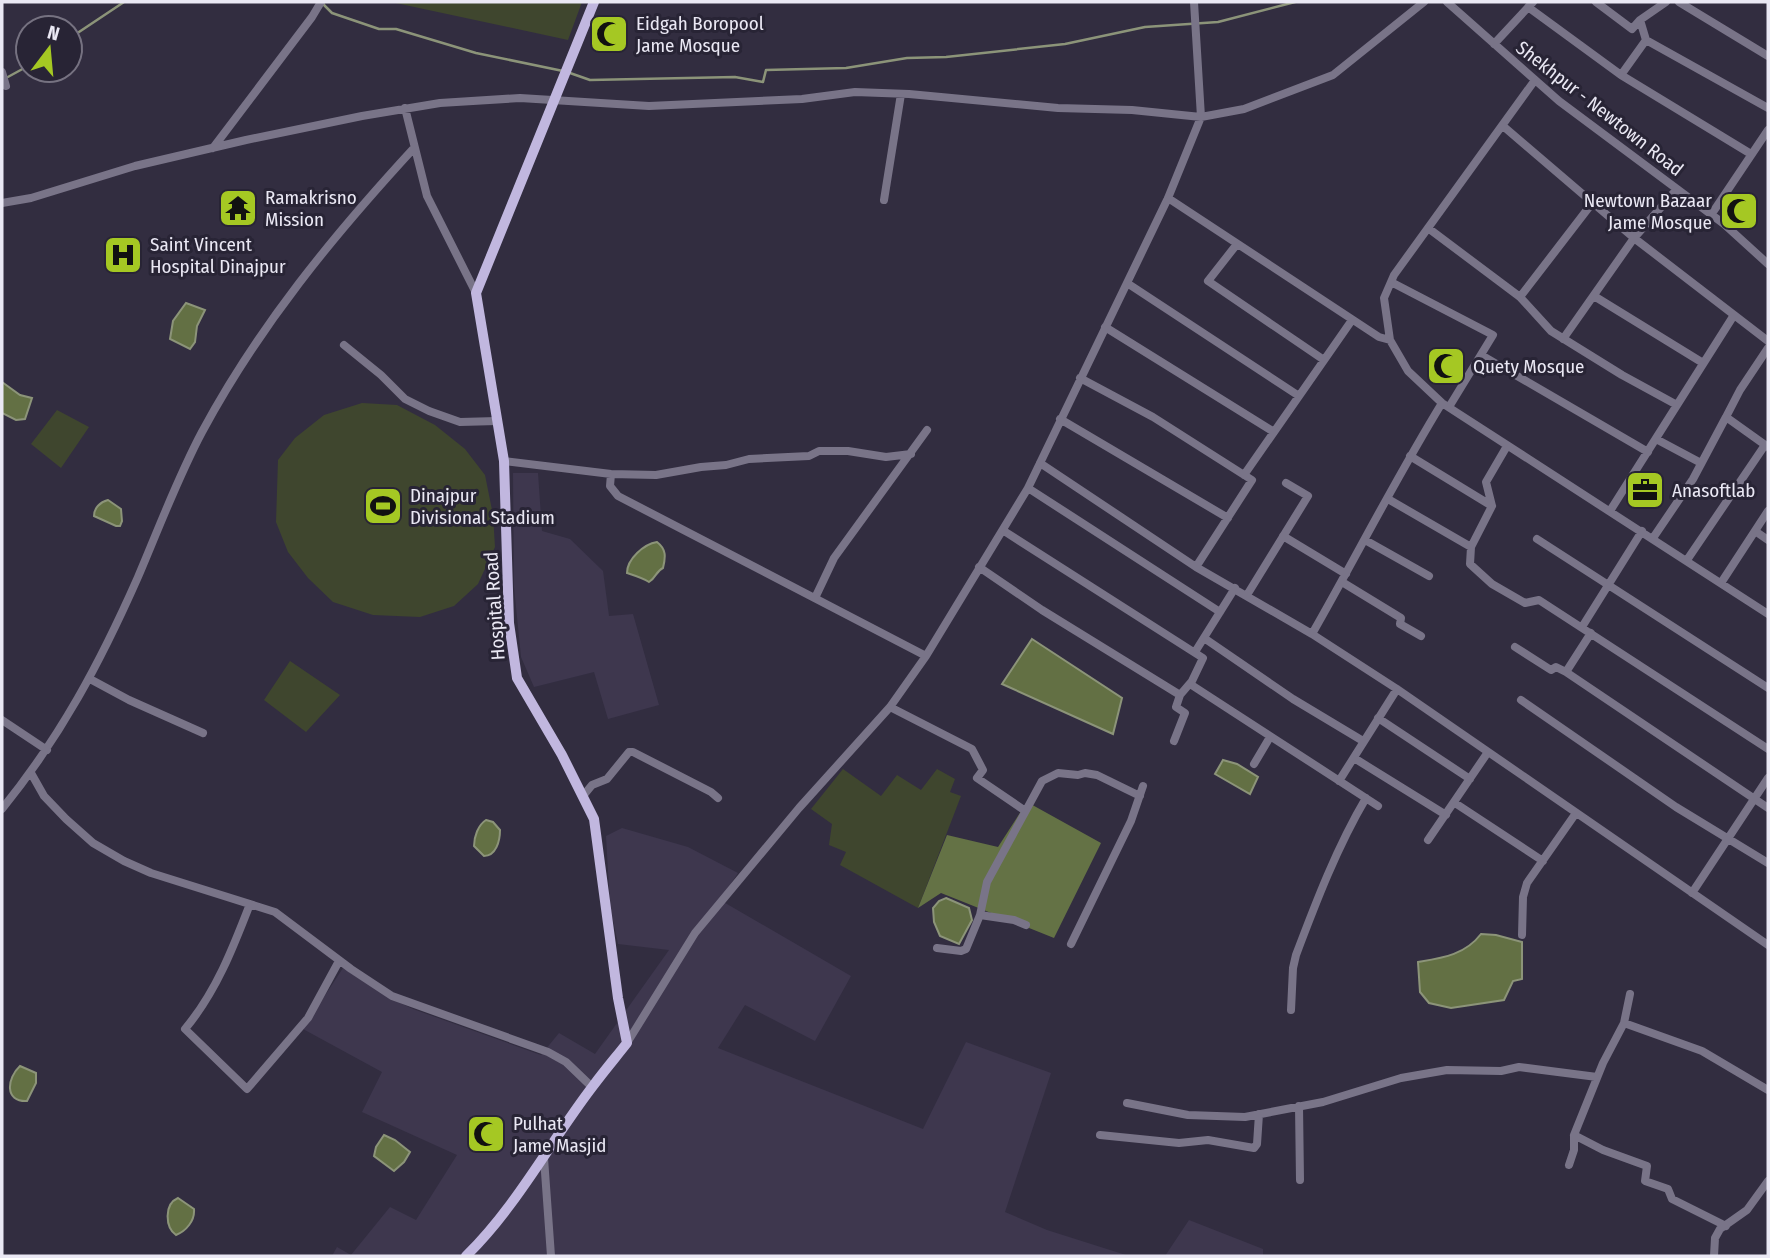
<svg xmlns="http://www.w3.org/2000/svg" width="1770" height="1258" font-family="'Fira Sans Condensed',sans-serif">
<rect width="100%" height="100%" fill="#322d40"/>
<path fill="#3e374e" d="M 513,473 L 538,473 L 542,531 L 570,539 L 603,571 L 609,616 L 633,614 L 659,705 L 608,719 L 594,672 L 534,687 L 521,657 L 514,587 Z
M 622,828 L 688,847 L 738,873 L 720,900 L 851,976 L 815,1041 L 745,1005 L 718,1048 L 923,1129 L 966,1042 L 1051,1073 L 1005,1212 L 1047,1230 L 1129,1256 L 332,1256 L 337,1247 L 351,1255 L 390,1207 L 416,1220 L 457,1155 L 362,1112 L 382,1072 L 303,1029 L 343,968 L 392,999 L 413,1009 L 541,1055 L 559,1033 L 595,1054 L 669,950 L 618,944 L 610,906 L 606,836 Z
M 1189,1220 L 1263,1249 L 1263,1256 L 1165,1256 Z"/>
<path fill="#3f462e" d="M 391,2 L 582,2 L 568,40 Z
M 362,403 L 397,405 L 435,425 L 465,449 L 485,475 L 493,515 L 495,547 L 478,584 L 454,606 L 420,617 L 373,615 L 333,602 L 308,578 L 288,552 L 276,522 L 278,460 L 295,438 L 324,415 Z
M 57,410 L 89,427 L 61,468 L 31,444 Z
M 290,661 L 340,695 L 306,732 L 264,700 Z
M 843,769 L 881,796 L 897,775 L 921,790 L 937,769 L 955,779 L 950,792 L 961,796 L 918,908 L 840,865 L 846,852 L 829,845 L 832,824 L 811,809 Z"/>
<path fill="#647245" d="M 1027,802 L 1101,843 L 1054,938 L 941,893 L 918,908 L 947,835 L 998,847 Z"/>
<path fill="#637044" stroke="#8c9479" stroke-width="2" d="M 186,303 L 205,310 L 197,326 L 195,342 L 190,349 L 170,339 L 173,321 Z
M 2,382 L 20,395 L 32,398 L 25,419 L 16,420 L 2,413 Z
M 108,500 L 121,509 L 122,521 L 120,526 L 116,526 L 94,516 C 94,508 100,502 108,500 Z
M 657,542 C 666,549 666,556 663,568 C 656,571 656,578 649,582 C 643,578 633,575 627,573 C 627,559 644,544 657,542 Z
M 1032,639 L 1122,698 L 1113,734 L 1002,684 Z
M 1223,760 L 1237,764 L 1258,777 L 1250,794 L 1215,774 Z
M 486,820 L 493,822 L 500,830 C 500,841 496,856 484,856 L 474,846 C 474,837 478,825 486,820 Z
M 946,898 L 969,908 L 972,920 L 959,944 L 940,936 L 934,922 L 933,908 L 939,901 Z
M 1481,934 L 1496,935 L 1522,942 L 1522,979 L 1513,981 L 1504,1000 L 1451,1008 L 1429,1003 L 1420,992 L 1418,962 C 1442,958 1465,955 1481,934 Z
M 20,1066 L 36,1073 L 36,1083 L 27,1101 C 4,1102 7,1078 20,1066 Z
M 384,1135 L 395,1140 L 410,1152 L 404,1162 L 394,1171 L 374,1156 L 376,1147 Z
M 178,1198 L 194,1209 C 195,1221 186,1231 176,1235 C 165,1227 164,1204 178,1198 Z"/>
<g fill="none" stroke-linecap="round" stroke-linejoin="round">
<path stroke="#8c9479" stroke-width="2.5" d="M 323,4 L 332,13 L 379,29 L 396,29 L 476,53 L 563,71
M 70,38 L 124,2
M 570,73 L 590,80 L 735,77 L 763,82 L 766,70 L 846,68 L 907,58 L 946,57 L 1065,44 L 1145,27 L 1218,22 L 1295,2
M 6,78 L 28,66"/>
<path stroke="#797488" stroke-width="8" d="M 1447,2 L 1559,101 L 1724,224 L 1768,264
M 1596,2 L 1632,29 L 1640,20
M 1666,2 L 1640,20 L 1646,40 L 1621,75 L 1751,154
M 1679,2 L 1768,56
M 1528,7 L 1621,75
M 1646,40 L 1768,108
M 1494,44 L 1533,2
M 2,72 L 6,86
M 405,108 L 427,196 L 476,293
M 1503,126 L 1634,238 L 1677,189
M 213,148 L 312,17 L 321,2
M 1168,198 L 1379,337 L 1390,340 L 1384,298 L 1394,275 L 1535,80
M 884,200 L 901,94
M 2,203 L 31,198 L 135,166 L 246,140 L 362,116 L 440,103 L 520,98 L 649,106 L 802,99 L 855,92 L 909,94 L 1058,108 L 1132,110 L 1201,117 L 1244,109 L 1333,75 L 1424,2
M 1711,215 L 1768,130
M 1428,228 L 1520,297 L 1551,331 L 1622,375 L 1677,405
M 1237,244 L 1208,281 L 1324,360
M 1391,282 L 1493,335 L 1449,407
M 1127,283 L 1299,396
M 1594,296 L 1703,363
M 1520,297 L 1593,202
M 1105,327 L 1274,432
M 1563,339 L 1634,238 L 1768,341
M 1390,340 L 1408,371 L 1442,403 L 1768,614
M 344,345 L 381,375 L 405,399 L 429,411 L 460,422 L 497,421
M 1481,355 L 1648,452
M 1080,378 L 1153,417 L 1252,480 L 1196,567
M 1060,419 L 1228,518
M 1656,439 L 1701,463
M 1507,446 L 1486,482 L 1492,506 L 1471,547 L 1470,564 L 1492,584 L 1525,603 L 1539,600 L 1768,749
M 1768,447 L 1726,417 L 1740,390 L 1768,348
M 1410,456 L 1492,506
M 504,461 L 611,474 L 656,475 L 701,467 L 726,465 L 749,459 L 809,456 L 819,451 L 848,451 L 886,457 L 911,454
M 1040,463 L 1196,567 L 1312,634 C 1356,557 1396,478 1442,403
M 611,474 L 610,486 L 618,496 L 926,656
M 1244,475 L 1352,320
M 1028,488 L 1220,612
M 1388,499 L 1471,547
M 1610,511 L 1734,315
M 1004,531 L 1203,658 L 1192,681 L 1180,695 L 1176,707 L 1185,713 L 1174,741
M 1755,531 L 1768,540
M 1283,536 L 1346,574
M 1653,538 L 1693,479 L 1726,417
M 1537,539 L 1768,688
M 1365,540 L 1429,576
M 1687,560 L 1765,445
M 979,567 L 1042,610 L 1180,695
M 1342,582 L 1401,618 L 1400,624 L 1421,636
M 1721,583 L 1768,511
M 1247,595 L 1308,496 L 1286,483
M 815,598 L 834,558 L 927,430
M 1582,627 L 1642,531
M 1312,634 L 1397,689 L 1768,945
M 1204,638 L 1293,699 L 1363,741
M 1515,647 L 1551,670 L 1556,667 L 1566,672 L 1768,808
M 1195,652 L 1235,588
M 1566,672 L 1591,633
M 90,679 L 129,700 L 203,733
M 1190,684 L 1378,806
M 1521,700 L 1676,807 L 1768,863
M 890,707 L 972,749 L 983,770 L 977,778 L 1024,810
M 1378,718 L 1470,779
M 2,720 L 47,750
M 1354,758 L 1446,815
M 1254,764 L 1270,737
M 31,773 L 44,796 L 66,819 L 93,843 L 124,861 L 151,873 L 275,912 L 351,969 L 392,996 L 548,1052 L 566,1062 L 592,1087
M 1339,781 L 1397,689
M 583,796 L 592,785 L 607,779 L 629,752 L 633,752 L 711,792 L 718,798
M 1455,803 L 1543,861
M 2,809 C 61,736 100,663 138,577 C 159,528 177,479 202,432 C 259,326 333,236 414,148
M 1428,840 L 1488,752
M 1692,893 L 1768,778
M 250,904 C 233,948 216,992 185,1029 L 247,1089 L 308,1018 L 339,961
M 980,915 L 1014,920 L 1026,925
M 1522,935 L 1523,897 L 1527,883 L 1576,813
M 1071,944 L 1131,821 L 1143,786
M 937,948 L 961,951 L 966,949 L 980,915 L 987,882 L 1042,781 L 1058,773 L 1078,775 L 1085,773 L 1097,775 L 1140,796
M 1291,1010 L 1293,968 L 1296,955 C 1316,902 1337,847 1366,798
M 1624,1023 L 1702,1051 L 1768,1090
M 627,1043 L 695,933 L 799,808 L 890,707 L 926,656 L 1028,488 L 1168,198 L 1201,117 L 1194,2
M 1127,1103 L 1188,1115 L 1245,1117 L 1323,1102 L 1401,1078 L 1447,1070 L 1501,1071 L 1519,1067 L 1597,1077
M 1299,1106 L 1300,1180
M 1100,1135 L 1179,1143 L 1208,1140 L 1254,1148 L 1257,1144 L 1259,1114
M 1574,1135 L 1603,1150 L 1647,1166 L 1645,1181 L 1668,1189 L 1672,1199 L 1726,1226
M 544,1158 L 551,1256
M 1569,1165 L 1574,1150 L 1574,1135 L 1603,1063 L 1624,1023 L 1630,994
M 1714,1256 L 1715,1238 L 1720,1229 L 1747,1210 L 1768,1181"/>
<path stroke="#c1b7df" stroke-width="10" d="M 466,1256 C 517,1206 550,1142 593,1086 C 604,1071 616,1057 627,1043 L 618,998 L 594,819 L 562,755 L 517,678 L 509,623 L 504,461 L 476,293 L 594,2"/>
</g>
<defs>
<symbol id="mosque-square" viewBox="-11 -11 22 22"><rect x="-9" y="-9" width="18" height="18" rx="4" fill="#a5c823" stroke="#282435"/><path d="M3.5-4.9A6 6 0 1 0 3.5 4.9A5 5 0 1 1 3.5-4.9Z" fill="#111"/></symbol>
<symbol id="temple-square" viewBox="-11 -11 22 22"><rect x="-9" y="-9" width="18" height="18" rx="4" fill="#a5c823" stroke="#282435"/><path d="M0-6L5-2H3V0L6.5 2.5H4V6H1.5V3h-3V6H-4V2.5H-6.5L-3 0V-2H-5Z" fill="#111"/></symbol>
<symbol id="hospital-square" viewBox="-11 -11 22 22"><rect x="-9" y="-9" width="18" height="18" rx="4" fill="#a5c823" stroke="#282435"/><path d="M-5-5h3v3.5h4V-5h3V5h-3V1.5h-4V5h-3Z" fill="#111"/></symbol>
<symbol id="office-square" viewBox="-11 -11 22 22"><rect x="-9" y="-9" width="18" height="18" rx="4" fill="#a5c823" stroke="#282435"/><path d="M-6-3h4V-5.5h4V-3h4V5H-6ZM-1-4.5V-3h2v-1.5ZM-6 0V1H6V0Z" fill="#111"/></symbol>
<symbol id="stadium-square" viewBox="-11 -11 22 22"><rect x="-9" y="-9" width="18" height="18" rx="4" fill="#a5c823" stroke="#282435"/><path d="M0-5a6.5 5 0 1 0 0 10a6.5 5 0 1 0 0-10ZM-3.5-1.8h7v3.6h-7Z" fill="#111"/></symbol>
</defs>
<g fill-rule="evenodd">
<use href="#mosque-square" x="587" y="12" width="44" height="44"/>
<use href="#temple-square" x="216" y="186" width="44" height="44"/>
<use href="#mosque-square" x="1717" y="189" width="44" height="44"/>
<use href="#hospital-square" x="101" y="233" width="44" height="44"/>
<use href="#mosque-square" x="1424" y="344" width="44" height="44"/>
<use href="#office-square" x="1623" y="468" width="44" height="44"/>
<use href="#stadium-square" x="361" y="484" width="44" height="44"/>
<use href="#mosque-square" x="464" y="1112" width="44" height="44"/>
</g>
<g text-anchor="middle" stroke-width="6" stroke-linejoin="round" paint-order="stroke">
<g font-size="19" fill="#eae8f4" stroke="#282435" text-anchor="start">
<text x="636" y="30">Eidgah Boropool<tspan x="636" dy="22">Jame Mosque</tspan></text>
<text x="265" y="204">Ramakrisno<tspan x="265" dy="22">Mission</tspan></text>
<text x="1712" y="207" text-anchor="end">Newtown Bazaar<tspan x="1712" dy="22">Jame Mosque</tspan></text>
<text x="150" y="251">Saint Vincent<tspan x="150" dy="22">Hospital Dinajpur</tspan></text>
<text x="1473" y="373">Quety Mosque</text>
<text x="1672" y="497">Anasoftlab</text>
<text x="410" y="502">Dinajpur<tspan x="410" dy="22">Divisional Stadium</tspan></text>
<text x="513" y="1130">Pulhat<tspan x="513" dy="22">Jame Masjid</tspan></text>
</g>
<g font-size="19" fill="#eae8f4" stroke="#282435">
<text transform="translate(1600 108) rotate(38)" y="7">Shekhpur - Newtown Road</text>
<text transform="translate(494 606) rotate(-94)" y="7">Hospital Road</text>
</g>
</g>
<rect width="1770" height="1258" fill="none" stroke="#eae8f4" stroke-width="7"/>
<g transform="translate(49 49) rotate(16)"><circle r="33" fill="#282435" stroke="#767281" stroke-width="2"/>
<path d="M0-5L12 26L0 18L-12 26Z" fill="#a5c823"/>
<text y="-10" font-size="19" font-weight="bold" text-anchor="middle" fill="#eae8f4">N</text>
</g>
</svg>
